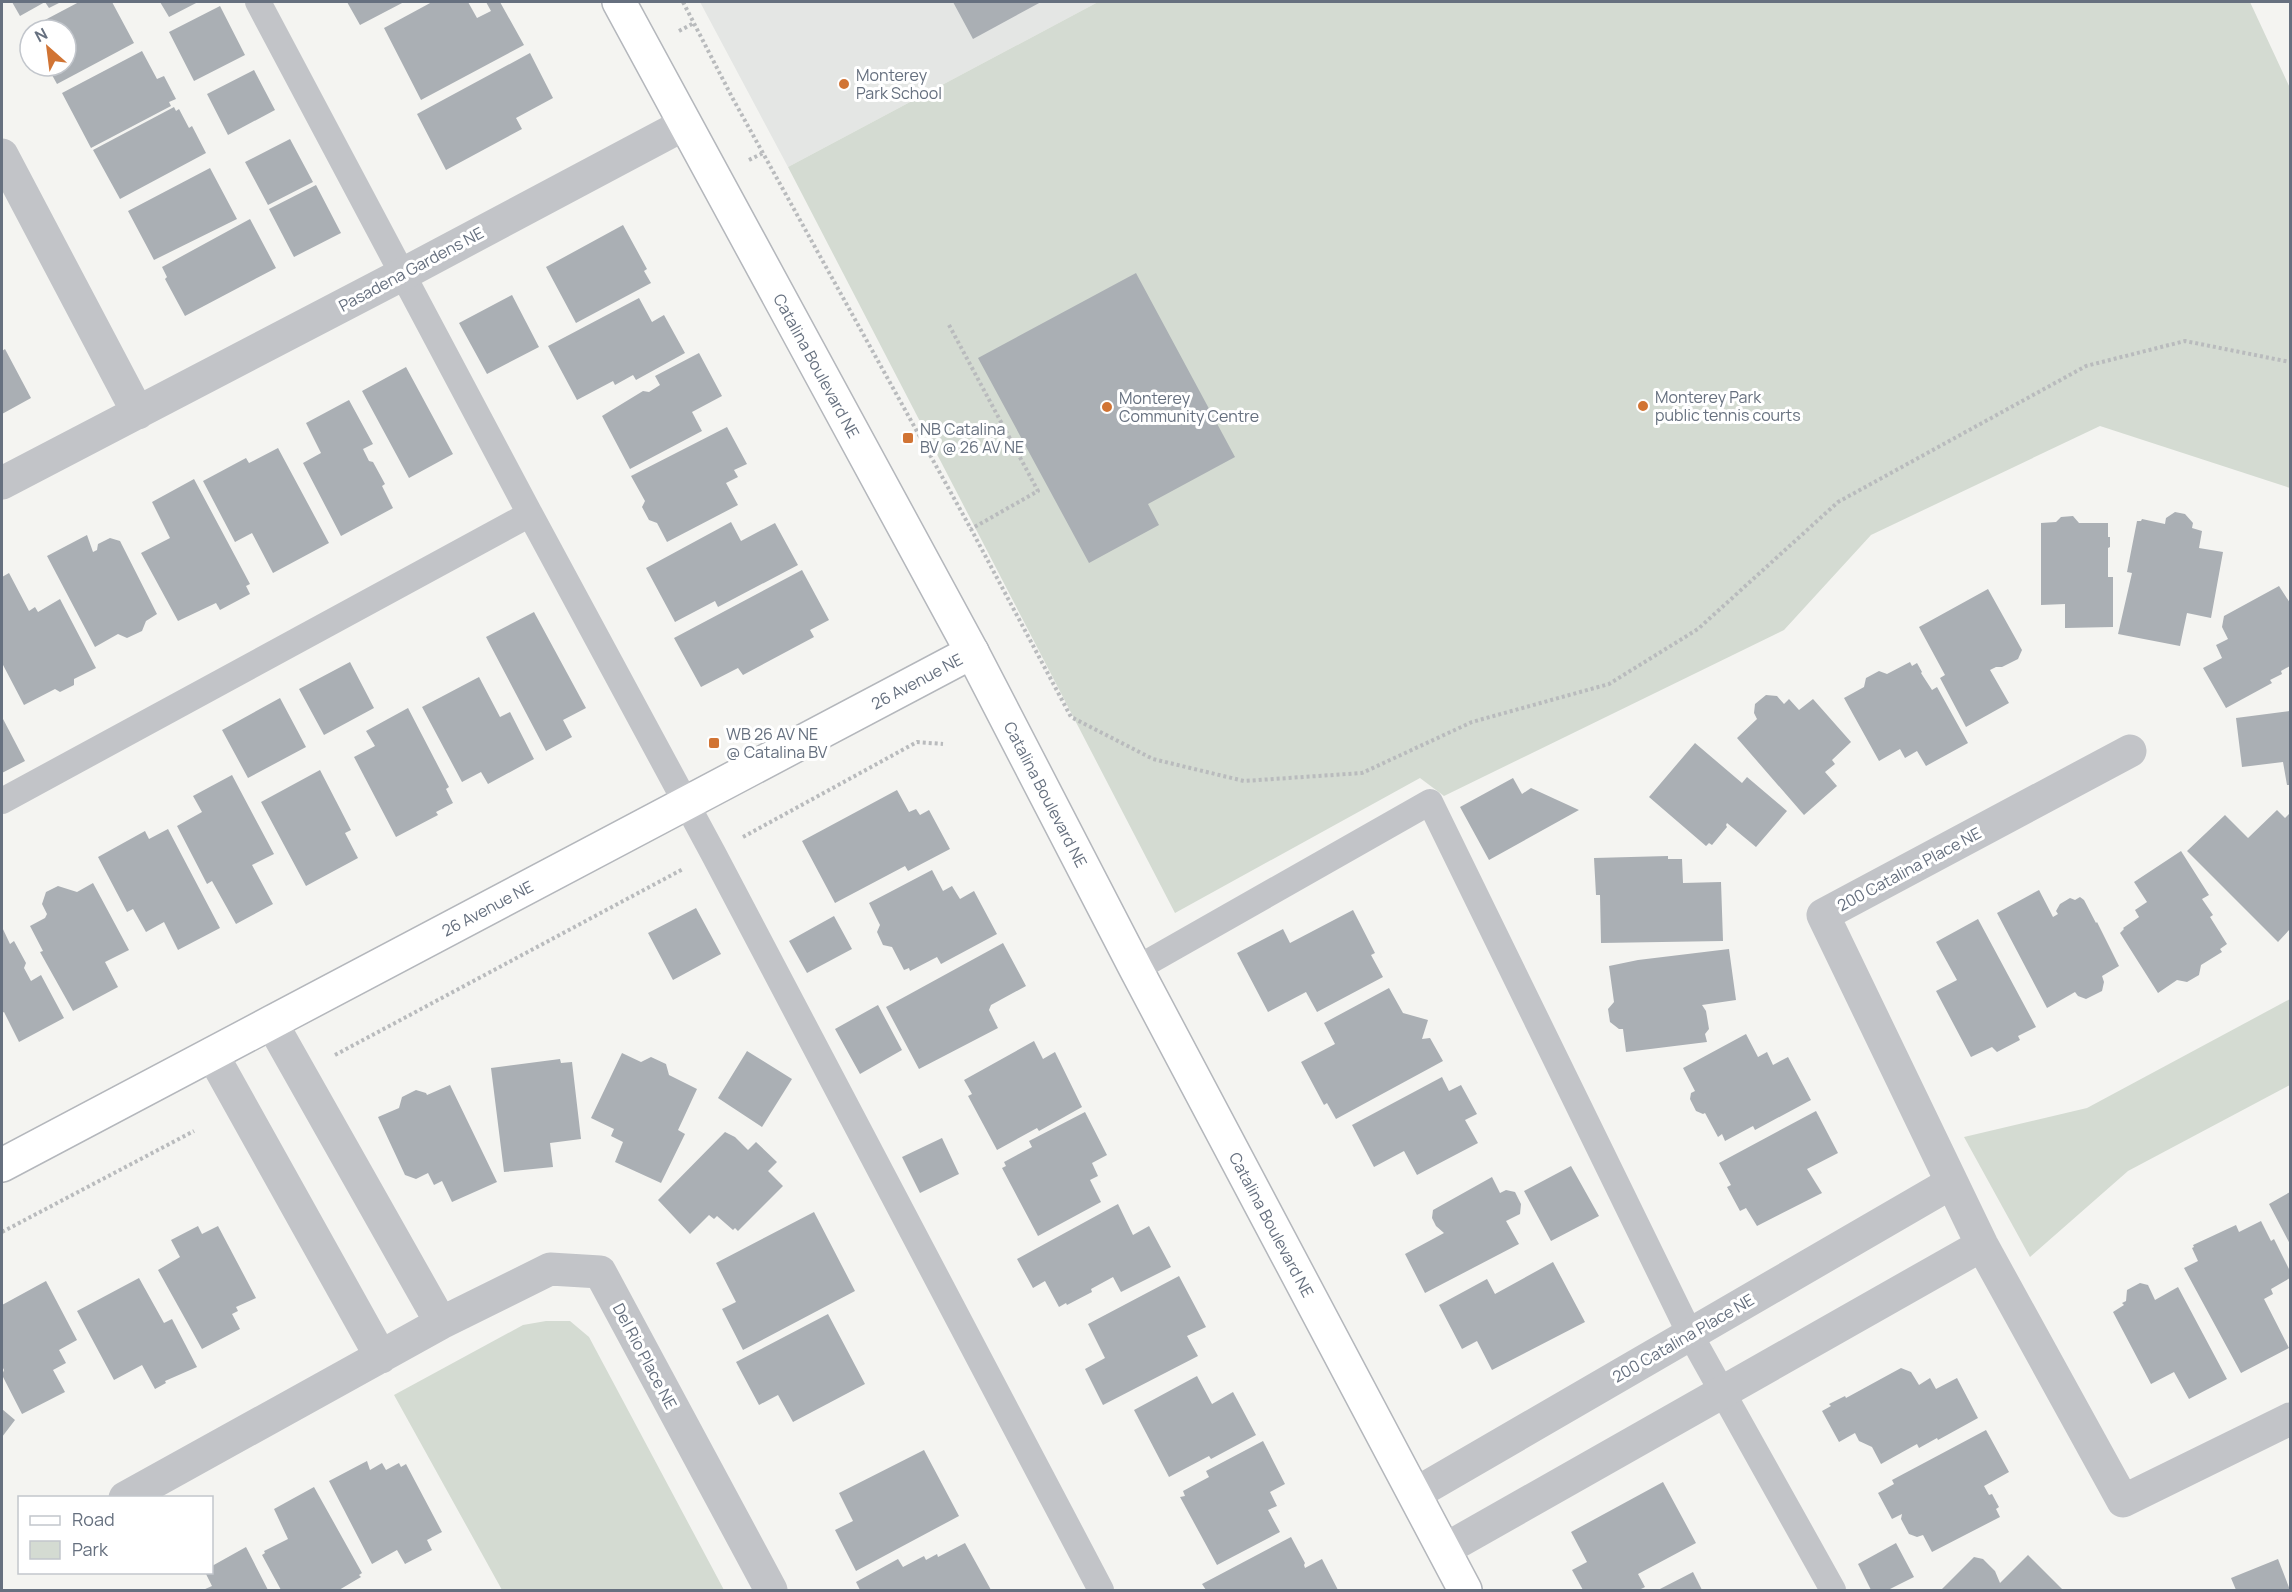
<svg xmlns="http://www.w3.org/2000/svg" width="2292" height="1592" font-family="Manrope,sans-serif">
<rect width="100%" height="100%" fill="#f4f4f1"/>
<path fill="#e4e6e4" d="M 700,2 L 1098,2 L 788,167 Z"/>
<path fill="#d4dbd2" d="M 1098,2 L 2250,2 L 2290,88 L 2290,488 L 2100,426 L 1871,535 L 1784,630 L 1444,796 L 1420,778 L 1175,913 L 788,167 Z
M 2290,999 L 2290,1085 L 2128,1171 L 2030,1257 L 1964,1137 L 2087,1108 Z
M 546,1321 L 570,1321 L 589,1337 L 724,1590 L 502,1590 L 394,1395 L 523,1325 Z"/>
<path fill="#aaafb4" d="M 12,2 L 61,2 L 49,8 L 45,2 L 20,16 Z
M 79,2 L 112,2 L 134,43 L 57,84 L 47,66 L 66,66 L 66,30 L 26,30 Z
M 160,2 L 198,2 L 169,17 Z
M 347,2 L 404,2 L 360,25 Z
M 432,2 L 468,2 L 477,18 L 491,11 L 486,2 L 500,2 L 524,45 L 421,100 L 384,28 Z
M 953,2 L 1041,2 L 973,39 Z
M 220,6 L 245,55 L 194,81 L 169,32 Z
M 142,51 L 157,79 L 164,76 L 176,99 L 169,102 L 171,106 L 91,148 L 62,93 Z
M 530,53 L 553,98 L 516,118 L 522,129 L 446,170 L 417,114 Z
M 254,70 L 275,110 L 228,135 L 207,94 Z
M 174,107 L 176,111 L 179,109 L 189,128 L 192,126 L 206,153 L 120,199 L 93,150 Z
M 290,139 L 313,182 L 268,205 L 245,162 Z
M 210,168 L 237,219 L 154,260 L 128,211 Z
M 316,185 L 341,233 L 294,257 L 269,209 Z
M 250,219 L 276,268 L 185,316 L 165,279 L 167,277 L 162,267 Z
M 623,225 L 647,269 L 644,271 L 651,283 L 576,323 L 546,267 Z
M 1136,273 L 1235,457 L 1148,504 L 1159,525 L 1089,563 L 978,358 Z
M 512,295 L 539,347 L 487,374 L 459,323 Z
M 639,298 L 652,322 L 664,315 L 685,353 L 636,380 L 633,375 L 615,385 L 613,381 L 577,400 L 548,346 Z
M 5,349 L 31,398 L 2,414 L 2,351 Z
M 699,353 L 722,396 L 692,412 L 702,431 L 630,469 L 602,416 L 643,391 L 649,392 L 660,385 L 655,376 Z
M 406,367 L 453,454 L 409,478 L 362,391 Z
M 349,400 L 373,444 L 363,449 L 369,461 L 373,462 L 385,484 L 382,486 L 393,508 L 341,536 L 303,463 L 321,453 L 306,423 Z
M 727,427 L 747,464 L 734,470 L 738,477 L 726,483 L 738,505 L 667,542 L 657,523 L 649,520 L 642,507 L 645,501 L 631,476 Z
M 278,448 L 329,543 L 273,573 L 252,533 L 235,542 L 203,481 L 246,458 L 249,463 Z
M 194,479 L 250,584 L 246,586 L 250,594 L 220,610 L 216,603 L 178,621 L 141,553 L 170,538 L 152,502 Z
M 2175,512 L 2185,514 L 2193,523 L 2192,528 L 2202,531 L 2199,548 L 2223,552 L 2211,618 L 2187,613 L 2180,646 L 2118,634 L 2132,573 L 2127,572 L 2137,521 L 2141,521 L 2142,519 L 2165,524 L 2166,518 Z
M 2073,516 L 2079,523 L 2108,523 L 2108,537 L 2110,537 L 2110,547 L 2108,548 L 2108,577 L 2113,577 L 2113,627 L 2065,628 L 2065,604 L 2041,605 L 2041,523 L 2056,522 L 2061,517 Z
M 731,522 L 741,541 L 775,523 L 798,565 L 718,607 L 715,601 L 675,622 L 646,568 Z
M 87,535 L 93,552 L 97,550 L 98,544 L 110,538 L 120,541 L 157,614 L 146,621 L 142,631 L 127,638 L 118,634 L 95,647 L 47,556 Z
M 802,570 L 829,620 L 810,630 L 814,637 L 743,675 L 738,668 L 701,687 L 674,638 Z
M 9,573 L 29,611 L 35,607 L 38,612 L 60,599 L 96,668 L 74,679 L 74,685 L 60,692 L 55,689 L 24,705 L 2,663 L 2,577 Z
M 2279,586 L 2290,603 L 2290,666 L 2281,671 L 2282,674 L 2270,680 L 2272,683 L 2226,708 L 2203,668 L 2222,658 L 2216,645 L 2228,639 L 2222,627 L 2224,616 Z
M 1988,589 L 2022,650 L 2018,659 L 2002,667 L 1996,667 L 1990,670 L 2009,703 L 1966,727 L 1940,678 L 1945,675 L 1919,627 Z
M 534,612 L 586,708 L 563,720 L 572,737 L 546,751 L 486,637 Z
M 350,662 L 374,708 L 324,735 L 299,689 Z
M 1910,662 L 1912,666 L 1917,663 L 1922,672 L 1921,673 L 1932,690 L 1937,687 L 1968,743 L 1926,766 L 1917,751 L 1905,758 L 1900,749 L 1879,761 L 1844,698 L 1864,687 L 1866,678 L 1879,671 L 1887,674 Z
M 479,677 L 500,717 L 510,712 L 534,759 L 488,784 L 481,772 L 462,782 L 422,707 Z
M 1766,695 L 1777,696 L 1784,704 L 1789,699 L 1799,710 L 1813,699 L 1851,742 L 1832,760 L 1835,764 L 1825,772 L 1837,786 L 1804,815 L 1737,738 L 1757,719 L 1754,713 L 1755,704 Z
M 280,698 L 306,747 L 248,778 L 222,730 Z
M 408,708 L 449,787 L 446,789 L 453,803 L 436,812 L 438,815 L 396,837 L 354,757 L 375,746 L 366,731 Z
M 2290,711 L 2290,785 L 2287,785 L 2283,762 L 2242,767 L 2236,718 Z
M 2,717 L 25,761 L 2,773 Z
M 1695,743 L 1742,783 L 1747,777 L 1787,811 L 1756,847 L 1727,823 L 1726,825 L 1727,827 L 1712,845 L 1709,843 L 1706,846 L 1649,797 Z
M 320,770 L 351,830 L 345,833 L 358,858 L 306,886 L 261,802 Z
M 232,775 L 274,854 L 252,865 L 273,904 L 236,924 L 212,881 L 207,884 L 177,826 L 202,812 L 193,796 Z
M 1513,778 L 1522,794 L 1531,788 L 1579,810 L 1489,860 L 1460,807 Z
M 897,790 L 909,812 L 916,809 L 920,815 L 929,810 L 950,849 L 908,871 L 905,866 L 835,903 L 802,841 Z
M 2277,810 L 2285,818 L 2290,813 L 2290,929 L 2278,942 L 2187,851 L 2225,815 L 2248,838 Z
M 168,829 L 220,928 L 178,950 L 164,922 L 146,932 L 133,909 L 127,912 L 98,857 L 145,831 L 149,839 Z
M 2181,851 L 2209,895 L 2202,899 L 2213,915 L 2210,917 L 2227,944 L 2220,949 L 2222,952 L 2201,965 L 2199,975 L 2187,982 L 2177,980 L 2158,993 L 2120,933 L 2124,929 L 2123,928 L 2139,917 L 2135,910 L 2147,902 L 2134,882 Z
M 1668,856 L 1668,859 L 1682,859 L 1683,883 L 1721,882 L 1723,941 L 1601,943 L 1600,895 L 1596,895 L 1594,858 Z
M 932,870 L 943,891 L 952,886 L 960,899 L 974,891 L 997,934 L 941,964 L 937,957 L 910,971 L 909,968 L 904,970 L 892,947 L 883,945 L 877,932 L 880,925 L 869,903 Z
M 93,883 L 129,950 L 105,962 L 118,987 L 73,1011 L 40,952 L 43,951 L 30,926 L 45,918 L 47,914 L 42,904 L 46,892 L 58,886 L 77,892 Z
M 2039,890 L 2053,917 L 2058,914 L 2056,911 L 2060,904 L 2070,898 L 2075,900 L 2080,897 L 2084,900 L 2096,923 L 2097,922 L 2119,966 L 2102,976 L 2104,982 L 2102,991 L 2086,999 L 2078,996 L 2075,992 L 2047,1008 L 1997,913 Z
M 696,908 L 721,954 L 673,980 L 648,933 Z
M 1353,910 L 1375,953 L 1371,955 L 1383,977 L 1317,1012 L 1306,992 L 1268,1012 L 1237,953 L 1283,929 L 1290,943 Z
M 834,916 L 852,949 L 807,973 L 789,941 Z
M 1978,919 L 2036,1027 L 2018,1036 L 2020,1040 L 1997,1052 L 1992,1047 L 1971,1057 L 1936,991 L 1957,980 L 1936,942 Z
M 2,927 L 10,944 L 14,941 L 26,963 L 24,968 L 31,981 L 41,975 L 64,1018 L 19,1042 L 4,1012 L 2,1013 Z
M 1003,943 L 1026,986 L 991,1005 L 989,1010 L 998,1028 L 919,1069 L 886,1007 Z
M 1729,949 L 1736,1000 L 1702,1005 L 1706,1011 L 1709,1029 L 1705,1034 L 1707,1042 L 1626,1052 L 1623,1029 L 1619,1029 L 1610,1022 L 1608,1009 L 1614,1002 L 1609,966 L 1638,960 Z
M 1389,988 L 1403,1013 L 1428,1020 L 1422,1039 L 1430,1038 L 1443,1061 L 1336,1119 L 1327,1103 L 1324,1105 L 1301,1062 L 1335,1044 L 1324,1023 Z
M 878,1005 L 902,1050 L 860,1074 L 835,1029 Z
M 1746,1034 L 1758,1057 L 1767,1052 L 1773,1065 L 1788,1057 L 1811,1100 L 1755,1130 L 1753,1126 L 1725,1141 L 1722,1134 L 1718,1137 L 1705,1113 L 1703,1114 L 1696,1111 L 1690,1099 L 1691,1093 L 1695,1091 L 1683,1068 Z
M 1034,1041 L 1043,1059 L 1055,1052 L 1082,1107 L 1039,1131 L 1037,1128 L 997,1150 L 968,1096 L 972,1094 L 964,1080 Z
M 747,1051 L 792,1079 L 762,1127 L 718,1098 Z
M 622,1053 L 641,1062 L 651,1057 L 666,1064 L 669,1075 L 697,1089 L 678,1130 L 685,1134 L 661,1183 L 615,1162 L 623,1142 L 611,1136 L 614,1129 L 591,1118 Z
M 560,1059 L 561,1063 L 572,1062 L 581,1139 L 550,1143 L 553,1167 L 504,1172 L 491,1068 Z
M 1442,1077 L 1449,1091 L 1461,1085 L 1477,1114 L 1465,1120 L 1478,1143 L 1417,1175 L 1404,1151 L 1374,1167 L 1352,1125 Z
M 450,1085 L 497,1182 L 452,1202 L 442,1181 L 434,1185 L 428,1173 L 416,1179 L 405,1175 L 378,1117 L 399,1108 L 402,1097 L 416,1090 L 426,1093 L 427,1095 Z
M 1816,1111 L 1838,1153 L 1807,1169 L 1822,1193 L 1757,1226 L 1746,1208 L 1740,1211 L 1727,1187 L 1731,1185 L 1719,1163 Z
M 1085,1112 L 1107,1155 L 1092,1163 L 1098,1176 L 1090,1180 L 1101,1202 L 1038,1236 L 1002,1168 L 1006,1166 L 1004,1162 L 1032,1147 L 1029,1141 Z
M 725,1132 L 735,1137 L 748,1150 L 756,1142 L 777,1162 L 768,1171 L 783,1186 L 738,1231 L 735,1228 L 733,1230 L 717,1216 L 714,1219 L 709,1215 L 690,1234 L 658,1200 Z
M 942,1138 L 959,1174 L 920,1193 L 902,1157 Z
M 1571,1166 L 1599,1216 L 1551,1241 L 1524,1191 Z
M 1492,1177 L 1500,1193 L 1506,1190 L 1515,1192 L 1521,1204 L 1520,1214 L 1506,1221 L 1519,1244 L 1425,1293 L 1405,1254 L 1444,1233 L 1436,1226 L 1432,1218 L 1433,1210 Z
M 2290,1192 L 2290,1244 L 2269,1204 Z
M 1118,1204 L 1133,1235 L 1149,1226 L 1171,1267 L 1121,1292 L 1113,1277 L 1091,1289 L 1092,1292 L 1067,1305 L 1066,1303 L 1059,1307 L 1045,1281 L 1033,1288 L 1017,1259 Z
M 814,1212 L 855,1291 L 743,1350 L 722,1309 L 736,1302 L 716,1263 Z
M 2261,1221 L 2271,1241 L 2274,1239 L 2290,1271 L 2290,1278 L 2271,1289 L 2273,1294 L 2264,1299 L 2289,1348 L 2241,1373 L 2184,1268 L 2198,1261 L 2192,1248 L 2194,1247 L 2193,1245 L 2236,1225 L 2239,1232 Z
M 198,1226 L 202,1234 L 218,1226 L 256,1298 L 236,1307 L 238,1311 L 232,1314 L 240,1329 L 202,1349 L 158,1270 L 180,1257 L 171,1240 Z
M 1553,1262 L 1585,1322 L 1492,1370 L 1477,1341 L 1462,1349 L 1439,1305 L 1487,1279 L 1495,1294 Z
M 1179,1276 L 1206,1327 L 1187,1336 L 1198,1356 L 1103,1405 L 1085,1369 L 1105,1358 L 1088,1324 Z
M 139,1278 L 164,1323 L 172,1319 L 197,1367 L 165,1381 L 166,1383 L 155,1389 L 142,1365 L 114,1380 L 77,1311 Z
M 46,1281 L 77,1340 L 59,1350 L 66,1363 L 53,1370 L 65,1392 L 22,1414 L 2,1375 L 4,1370 L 2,1366 L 2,1305 Z
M 2140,1283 L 2148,1285 L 2155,1300 L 2178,1287 L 2227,1379 L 2189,1399 L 2174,1372 L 2151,1384 L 2113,1312 L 2124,1305 L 2122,1303 L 2126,1301 L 2127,1290 Z
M 828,1314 L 865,1384 L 793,1422 L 778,1395 L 759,1405 L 736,1362 Z
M 1901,1368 L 1911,1372 L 1919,1385 L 1930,1378 L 1936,1389 L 1957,1378 L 1978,1418 L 1938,1440 L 1937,1438 L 1919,1448 L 1917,1444 L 1881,1464 L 1872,1447 L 1859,1441 L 1855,1433 L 1839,1442 L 1822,1411 L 1831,1406 L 1829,1404 L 1845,1396 L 1846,1398 Z
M 1197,1376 L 1212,1404 L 1233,1392 L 1256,1435 L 1211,1459 L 1209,1456 L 1169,1477 L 1134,1410 Z
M 2,1409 L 15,1420 L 2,1437 Z
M 1986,1430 L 2009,1472 L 1984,1486 L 1989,1495 L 1992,1494 L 1999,1507 L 1996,1509 L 2000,1517 L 1932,1552 L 1923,1535 L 1917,1537 L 1909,1534 L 1901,1519 L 1902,1514 L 1892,1519 L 1878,1493 L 1894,1484 L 1892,1480 Z
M 1263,1441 L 1285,1484 L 1270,1492 L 1277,1506 L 1268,1510 L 1280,1532 L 1217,1565 L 1180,1497 L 1185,1496 L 1183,1491 L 1209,1477 L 1206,1471 Z
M 924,1450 L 959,1516 L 856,1571 L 835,1530 L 853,1521 L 839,1493 Z
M 367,1461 L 370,1470 L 382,1463 L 386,1470 L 399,1463 L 401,1467 L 406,1464 L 442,1532 L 427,1540 L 432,1550 L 405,1564 L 397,1550 L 372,1564 L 329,1481 Z
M 1663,1482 L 1696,1543 L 1638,1574 L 1645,1587 L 1639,1590 L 1583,1590 L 1572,1570 L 1587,1562 L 1571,1532 Z
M 314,1487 L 362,1573 L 359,1575 L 361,1577 L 339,1590 L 281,1590 L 262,1555 L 265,1553 L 264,1551 L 288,1539 L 274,1509 Z
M 1291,1537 L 1305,1563 L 1304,1565 L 1305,1568 L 1322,1559 L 1338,1590 L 1206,1590 L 1202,1584 Z
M 965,1543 L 991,1590 L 860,1590 L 856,1582 L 898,1559 L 903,1567 L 924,1556 L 926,1560 L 937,1554 L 938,1557 Z
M 1896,1543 L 1914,1577 L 1888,1590 L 1871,1590 L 1858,1564 Z
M 246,1547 L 268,1590 L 203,1590 L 212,1586 L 205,1572 L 212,1572 L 212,1566 Z
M 2028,1555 L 2062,1589 L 2061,1590 L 1941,1590 L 1974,1557 L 1983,1559 L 1995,1571 L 2000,1583 Z
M 2278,1559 L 2290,1590 L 2236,1590 L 2231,1578 Z
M 1693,1572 L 1702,1590 L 1658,1590 Z"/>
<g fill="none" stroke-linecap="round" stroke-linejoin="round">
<defs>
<g id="secondary">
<path id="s1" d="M 619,2 L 972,652 L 1136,969 L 1465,1590"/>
<path id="s2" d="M 2,1165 L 972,652"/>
</g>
</defs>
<use href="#secondary" stroke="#b4b7bc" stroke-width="36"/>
<path stroke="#b9bbbd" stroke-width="4" stroke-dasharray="3 3" stroke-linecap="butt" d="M 683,2 L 733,99 L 971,529 L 1071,717 L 1153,759 L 1244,781 L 1362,773 L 1472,722 L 1609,684 L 1698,629 L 1838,502 L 2086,366 L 2185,341 L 2290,362
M 679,31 L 694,23
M 749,160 L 763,153
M 949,325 L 1038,491 L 971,529
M 743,837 L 917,742 L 943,744
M 335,1055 L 683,869
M 2,1232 L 194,1131"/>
<path stroke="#c2c4c8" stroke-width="26" d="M 258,2 L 530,514 L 713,853 L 1101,1590
M 2,801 L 530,514
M 1136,969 L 1430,802 L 1690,1334 L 1833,1590"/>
<path stroke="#c2c4c8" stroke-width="33" d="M 2,155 L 138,413
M 2,483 L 403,274 L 685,124
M 2130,751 L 1823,915 L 1982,1245 L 2123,1501 L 2290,1419
M 271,1022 L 441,1323
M 212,1054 L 381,1357
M 1415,1494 L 1951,1183
M 125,1498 L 441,1323 L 550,1269 L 600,1272 L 771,1590
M 1444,1550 L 1982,1245"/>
<use href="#secondary" stroke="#fff" stroke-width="33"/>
</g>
<g fill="#d17434" stroke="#fff" stroke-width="2">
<circle cx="844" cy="84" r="6"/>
<circle cx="1643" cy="406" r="6"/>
<circle cx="1107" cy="407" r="6"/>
<rect x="902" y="432" width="12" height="12" rx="3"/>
<rect x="708" y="737" width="12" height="12" rx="3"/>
</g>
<g text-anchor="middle" stroke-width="6" stroke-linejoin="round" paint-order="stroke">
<g font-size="16" fill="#66707f" stroke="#fff" text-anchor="start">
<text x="856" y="81">Monterey<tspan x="856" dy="18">Park School</tspan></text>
<text x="1655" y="403">Monterey Park<tspan x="1655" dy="18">public tennis courts</tspan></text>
<text x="1119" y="404">Monterey<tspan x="1119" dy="18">Community Centre</tspan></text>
<text x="920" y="435">NB Catalina<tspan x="920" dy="18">BV @ 26 AV NE</tspan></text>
<text x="726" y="740">WB 26 AV NE<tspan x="726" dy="18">@ Catalina BV</tspan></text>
</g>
<g font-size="16" fill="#66707f" stroke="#fff">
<text transform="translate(411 269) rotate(-28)" y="6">Pasadena Gardens NE</text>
<text dy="6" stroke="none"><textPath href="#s1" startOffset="414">Catalina Boulevard NE</textPath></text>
<text dy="6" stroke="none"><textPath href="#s2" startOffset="1035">26 Avenue NE</textPath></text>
<text dy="6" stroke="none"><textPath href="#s1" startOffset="900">Catalina Boulevard NE</textPath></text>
<text transform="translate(1909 869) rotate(-28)" y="6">200 Catalina Place NE</text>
<text dy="6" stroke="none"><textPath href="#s2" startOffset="549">26 Avenue NE</textPath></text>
<text dy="6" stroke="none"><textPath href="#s1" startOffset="1386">Catalina Boulevard NE</textPath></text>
<text transform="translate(1683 1338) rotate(-30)" y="6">200 Catalina Place NE</text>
<text transform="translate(645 1356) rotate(62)" y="6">Del Rio Place NE</text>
</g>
</g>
<rect width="2292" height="1592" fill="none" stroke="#66707f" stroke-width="6"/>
<rect x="18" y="1496" width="195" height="78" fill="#ffffff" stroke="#c2c6cc" stroke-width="1.5"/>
<rect x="30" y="1516" width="30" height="9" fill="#ffffff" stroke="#c2c6cc" stroke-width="1.5"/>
<text x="72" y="1526" font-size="18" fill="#66707f">Road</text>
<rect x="30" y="1541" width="30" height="18" fill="#d4dbd2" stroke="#c2c6cc" stroke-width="1.5"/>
<text x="72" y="1556" font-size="18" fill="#66707f">Park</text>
<g transform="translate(48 48) rotate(332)"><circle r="28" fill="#ffffff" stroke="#c2c6cc" stroke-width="1.5"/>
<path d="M0-4.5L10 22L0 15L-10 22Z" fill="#d17434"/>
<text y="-9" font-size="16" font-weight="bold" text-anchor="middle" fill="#66707f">N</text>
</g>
</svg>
